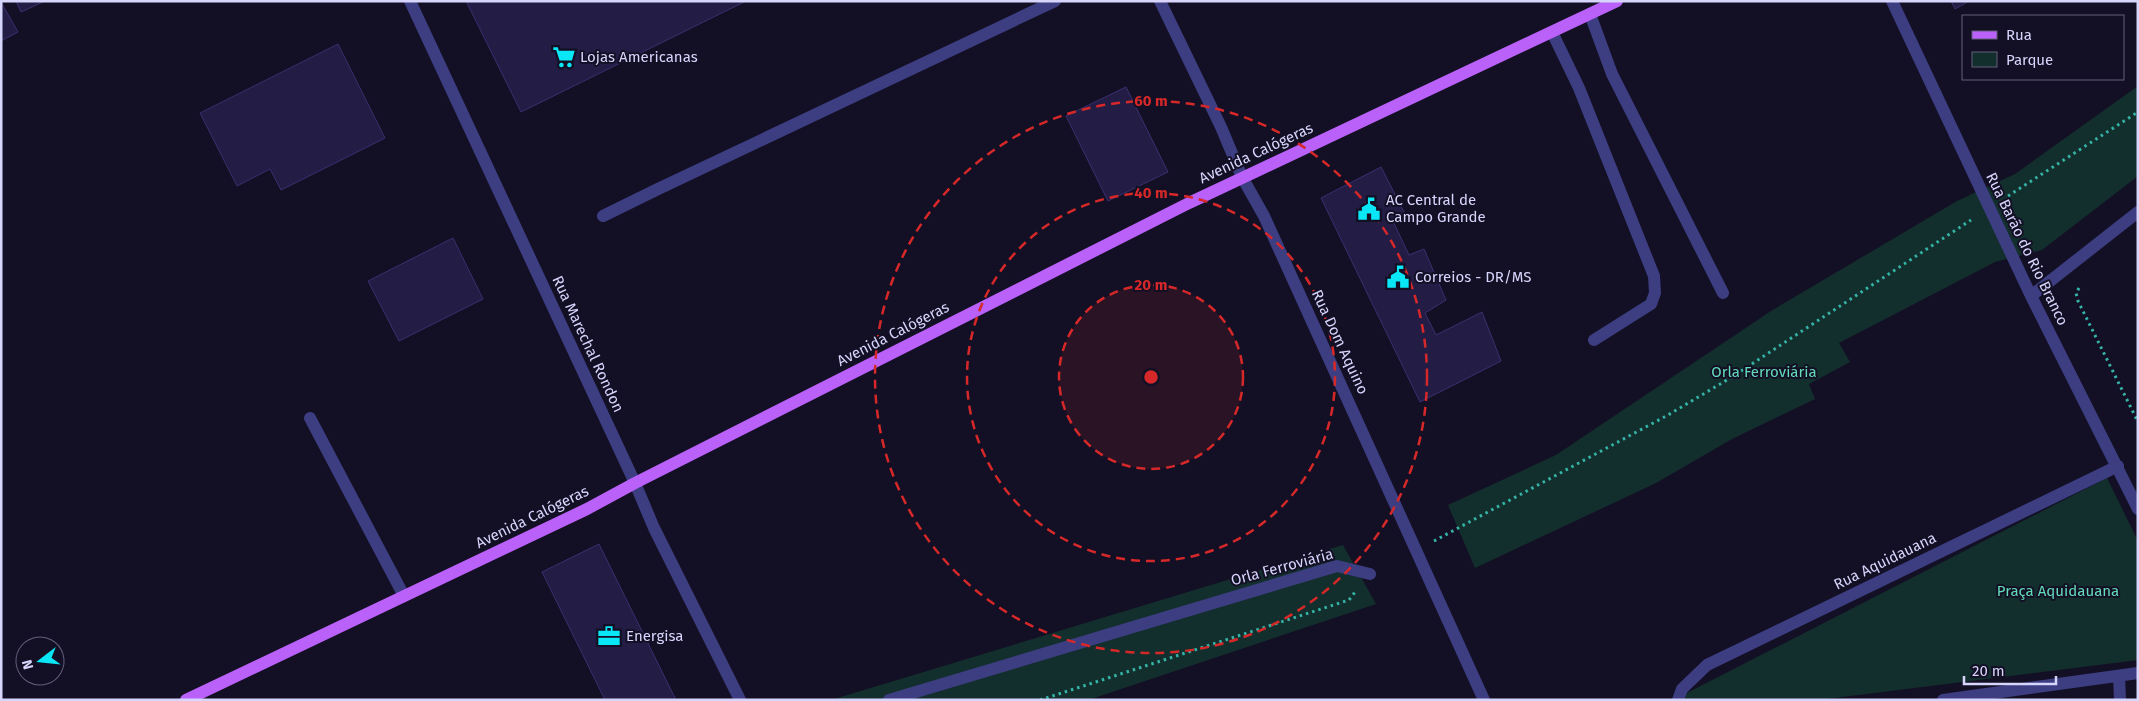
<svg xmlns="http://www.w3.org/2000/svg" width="2139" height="701" font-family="'Fira Sans',sans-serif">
<rect width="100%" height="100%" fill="#131025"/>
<path fill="#132f2d" d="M 2138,86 L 2138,176 L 2042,250 L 1995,262 L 1839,343 L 1850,362 L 1809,384 L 1815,399 L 1732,439 L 1656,483 L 1475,568 L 1448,505 L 1556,455 L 1771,311 L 1957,201 L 2015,174 Z
M 2107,478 L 2138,541 L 2138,660 L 1818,700 L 1686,700 L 1685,694 Z
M 1343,545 L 1376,604 L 1088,700 L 831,700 Z"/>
<path fill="#231d45" stroke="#3a2f70" d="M 16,1 L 45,1 L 21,12 Z
M 466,1 L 746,1 L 521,112 Z
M 1951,1 L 1969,1 L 1955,9 Z
M 1,2 L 18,32 L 1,41 Z
M 338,44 L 385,138 L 281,190 L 270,169 L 237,186 L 200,113 Z
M 1126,87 L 1168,172 L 1108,201 L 1066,116 Z
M 1381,167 L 1405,214 L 1392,219 L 1409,255 L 1424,249 L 1446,300 L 1425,313 L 1436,335 L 1482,312 L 1501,361 L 1420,402 L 1321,198 Z
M 453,238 L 483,299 L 399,341 L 368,281 Z
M 599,544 L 676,700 L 605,700 L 542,572 Z"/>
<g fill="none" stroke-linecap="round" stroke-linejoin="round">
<path stroke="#34b3a6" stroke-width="3" stroke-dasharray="2.5 4" stroke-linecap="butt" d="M 2008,196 L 2138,112
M 2079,288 L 2076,293 L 2078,301 L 2138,422
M 1434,541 L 1668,415 L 1732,377 L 1971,220
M 1040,700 L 1349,600 L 1355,592"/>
<path stroke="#3d3d82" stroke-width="12" d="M 410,1 L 635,483 L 654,528 L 740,700
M 1160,1 L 1221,127 L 1242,177 L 1264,216 L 1484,700
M 1892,1 L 2031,296 L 2138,509
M 1590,14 L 1612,74 L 1723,293
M 1552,32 L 1579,88 L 1654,276 L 1655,293 L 1651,304 L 1594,340
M 603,216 L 658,189 L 1055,1
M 2031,296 L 2138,212
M 310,418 L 404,596
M 2119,676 L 2120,700
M 889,700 L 1337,566 L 1370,574
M 1678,700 L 1682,689 L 1707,665 L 2118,466
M 1943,700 L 2138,673"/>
<path stroke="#ba61f9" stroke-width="12" d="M 186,700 L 587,509 L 635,483 L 1189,203 L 1617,1"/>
</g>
<circle cx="1151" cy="377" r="92" fill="#d62828" fill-opacity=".12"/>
<g fill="none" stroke="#d62828" stroke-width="2.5" stroke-dasharray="9 6">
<circle cx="1151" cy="377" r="92"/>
<circle cx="1151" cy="377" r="184"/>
<circle cx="1151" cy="377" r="276"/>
</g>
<defs>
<symbol id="supermarket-bare" viewBox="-9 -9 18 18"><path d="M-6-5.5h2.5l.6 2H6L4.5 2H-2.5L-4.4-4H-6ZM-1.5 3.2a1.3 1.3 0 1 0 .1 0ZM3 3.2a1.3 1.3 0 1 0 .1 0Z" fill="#09e7f6" stroke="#131025" stroke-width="2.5" paint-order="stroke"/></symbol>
<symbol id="civic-bare" viewBox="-9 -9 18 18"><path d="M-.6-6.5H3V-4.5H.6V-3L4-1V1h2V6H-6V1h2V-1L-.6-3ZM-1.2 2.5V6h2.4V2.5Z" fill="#09e7f6" stroke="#131025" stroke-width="2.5" paint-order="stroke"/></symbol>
<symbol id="office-bare" viewBox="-9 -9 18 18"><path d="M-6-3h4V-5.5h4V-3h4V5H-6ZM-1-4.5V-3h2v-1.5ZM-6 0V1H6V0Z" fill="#09e7f6" stroke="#131025" stroke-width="2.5" paint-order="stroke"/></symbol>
</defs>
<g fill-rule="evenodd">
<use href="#supermarket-bare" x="548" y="41" width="32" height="32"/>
<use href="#civic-bare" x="1353" y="193" width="32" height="32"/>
<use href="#civic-bare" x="1382" y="261" width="32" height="32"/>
<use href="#office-bare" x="593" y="620" width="32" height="32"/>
</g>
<g text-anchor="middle" stroke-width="4" stroke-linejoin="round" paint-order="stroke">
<g font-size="15" fill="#d8d5fd" stroke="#131025" text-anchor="start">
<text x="580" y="62">Lojas Americanas</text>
<text x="1386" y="205">AC Central de<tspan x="1386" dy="17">Campo Grande</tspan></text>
<text x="1415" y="282">Correios - DR/MS</text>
<text x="626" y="641">Energisa</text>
</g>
<g font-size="15" fill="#d8d5fd" stroke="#131025">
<text transform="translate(1256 153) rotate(-25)" y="5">Avenida Calógeras</text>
<text transform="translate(2027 249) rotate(64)" y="5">Rua Barão do Rio Branco</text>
<text transform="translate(893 334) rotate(-27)" y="5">Avenida Calógeras</text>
<text transform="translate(1340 342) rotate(65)" y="5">Rua Dom Aquino</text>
<text transform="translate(588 344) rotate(65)" y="5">Rua Marechal Rondon</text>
<text transform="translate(532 517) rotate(-26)" y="5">Avenida Calógeras</text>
<text transform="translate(1885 561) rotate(-26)" y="5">Rua Aquidauana</text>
<text transform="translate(1282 567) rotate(-15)" y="5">Orla Ferroviária</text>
</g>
<g font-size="15" fill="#63dbb9" stroke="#131025">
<text x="1764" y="377">Orla Ferroviária</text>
<text x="2058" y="596">Praça Aquidauana</text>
</g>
</g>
<circle cx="1151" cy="377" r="8" fill="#d62828" stroke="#131025" stroke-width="2.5"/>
<g font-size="15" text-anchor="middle" font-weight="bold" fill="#d62828" stroke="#131025" stroke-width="4" stroke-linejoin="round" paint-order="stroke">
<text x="1151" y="106">60 m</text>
<text x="1151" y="198">40 m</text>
<text x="1151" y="290">20 m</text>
</g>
<rect width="2139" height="701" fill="none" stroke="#d8d5fd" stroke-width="5"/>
<rect x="1962" y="15" width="162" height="65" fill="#131025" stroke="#625f7b"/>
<rect x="1972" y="31" width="25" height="8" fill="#ba61f9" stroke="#625f7b"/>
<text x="2006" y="40" font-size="15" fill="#d8d5fd">Rua</text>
<rect x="1972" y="52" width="25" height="15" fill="#132f2d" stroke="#625f7b"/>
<text x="2006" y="65" font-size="15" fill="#d8d5fd">Parque</text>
<g transform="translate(40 661) rotate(254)"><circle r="24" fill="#131025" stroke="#625f7b"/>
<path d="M0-4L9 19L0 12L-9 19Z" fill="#09e7f6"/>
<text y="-8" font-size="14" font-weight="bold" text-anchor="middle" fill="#d8d5fd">N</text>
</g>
<path d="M1964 676v8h92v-8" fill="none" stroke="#d8d5fd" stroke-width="2.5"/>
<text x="1972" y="676" font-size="15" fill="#d8d5fd" stroke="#131025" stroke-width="4" paint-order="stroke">20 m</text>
</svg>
